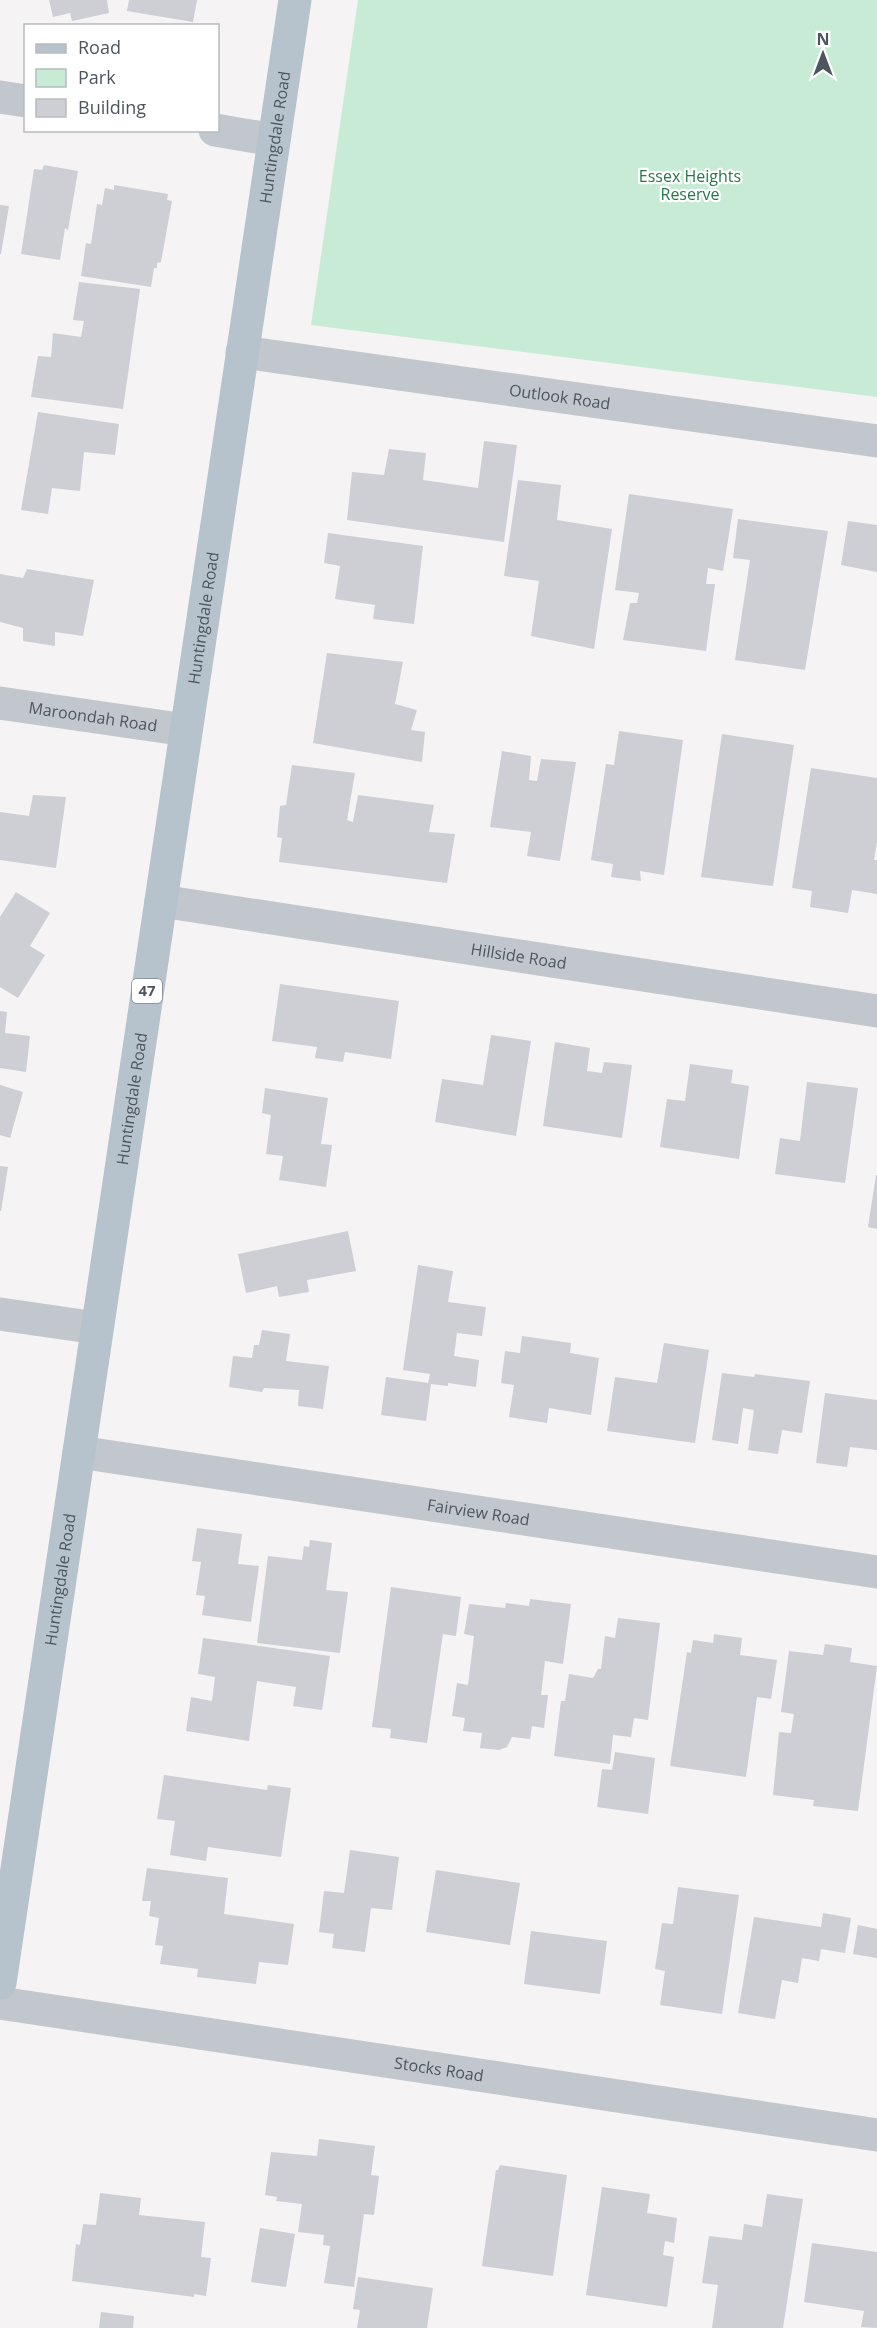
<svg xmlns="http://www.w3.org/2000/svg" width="877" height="2328" font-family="'Open Sans',sans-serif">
<rect width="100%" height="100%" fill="#f5f3f3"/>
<path fill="#c8ebd5" d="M 358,0 L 877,0 L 877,397 L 311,325 Z"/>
<path fill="#cdcfd4" d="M 49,0 L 107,0 L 109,13 L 72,21 L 70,13 L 53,17 Z
M 129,0 L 197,0 L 193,22 L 127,11 Z
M 44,165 L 78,171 L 68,230 L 65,228 L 60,260 L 21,254 L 34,169 L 42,170 Z
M 114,185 L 168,194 L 167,200 L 172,201 L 161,262 L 157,263 L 157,268 L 154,268 L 151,287 L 81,276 L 86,243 L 91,244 L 97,204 L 102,205 L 105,188 L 114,190 Z
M 0,205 L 9,206 L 1,254 L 0,254 Z
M 79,282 L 140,289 L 123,409 L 31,397 L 38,356 L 51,357 L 53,333 L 81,337 L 84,321 L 73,320 Z
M 38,412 L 119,424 L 115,455 L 84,452 L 80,491 L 52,488 L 48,514 L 21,510 Z
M 484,441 L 517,445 L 504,542 L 347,520 L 352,472 L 384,475 L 389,449 L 426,453 L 423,480 L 478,488 Z
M 518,480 L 561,485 L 557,520 L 612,529 L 594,649 L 531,636 L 539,581 L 504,576 Z
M 629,494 L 733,509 L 723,571 L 708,568 L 706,584 L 715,584 L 706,651 L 623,640 L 630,603 L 637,603 L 639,593 L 615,590 Z
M 738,519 L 828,531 L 805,670 L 735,660 L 750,560 L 733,558 Z
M 848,521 L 877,525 L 877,572 L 841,565 Z
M 328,533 L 423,546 L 414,624 L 373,619 L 375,605 L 335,599 L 340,566 L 324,563 Z
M 27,569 L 94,580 L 83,636 L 55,632 L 55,646 L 23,641 L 23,628 L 0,622 L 0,574 L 23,578 Z
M 327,653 L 403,662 L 395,704 L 417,710 L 411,730 L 425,732 L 422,762 L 313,743 Z
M 619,731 L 683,740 L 664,875 L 640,871 L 641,881 L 611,877 L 613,864 L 591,860 L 606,764 L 614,765 Z
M 722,734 L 794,745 L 773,886 L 701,877 Z
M 502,751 L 531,756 L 529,780 L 537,781 L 541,759 L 576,762 L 560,861 L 527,856 L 531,832 L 490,827 Z
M 292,765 L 355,773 L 347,820 L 353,822 L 358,795 L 434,805 L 429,832 L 455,834 L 447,883 L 279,862 L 282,838 L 277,837 L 280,806 L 286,805 Z
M 811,768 L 877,778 L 877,842 L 874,860 L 877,860 L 877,894 L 852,890 L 848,913 L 810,907 L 812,891 L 792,888 Z
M 33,795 L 66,797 L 56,868 L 0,860 L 0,812 L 29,816 Z
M 16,892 L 50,913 L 30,946 L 45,955 L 18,998 L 0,987 L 0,917 Z
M 280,984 L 399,1001 L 391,1059 L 345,1052 L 343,1062 L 315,1058 L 317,1047 L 272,1041 Z
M 0,1011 L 7,1012 L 5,1033 L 30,1036 L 26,1072 L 0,1068 Z
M 491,1035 L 531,1041 L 516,1136 L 435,1122 L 442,1079 L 483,1085 Z
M 555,1042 L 590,1048 L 587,1071 L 602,1073 L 604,1062 L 632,1065 L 622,1138 L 543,1126 Z
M 690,1064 L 733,1070 L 731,1083 L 749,1086 L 739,1159 L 660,1147 L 667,1099 L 685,1101 Z
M 807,1082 L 858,1088 L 845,1183 L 775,1174 L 780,1138 L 800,1141 Z
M 0,1085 L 23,1092 L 10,1138 L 0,1135 Z
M 265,1088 L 328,1098 L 321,1144 L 332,1145 L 326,1187 L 279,1180 L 283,1156 L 266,1154 L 271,1115 L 262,1113 Z
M 0,1166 L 8,1167 L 1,1211 L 0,1211 Z
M 876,1175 L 877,1175 L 877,1229 L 868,1227 Z
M 348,1231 L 356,1271 L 307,1280 L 309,1292 L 279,1297 L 277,1286 L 246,1293 L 238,1254 Z
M 418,1265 L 453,1271 L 448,1302 L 486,1307 L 482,1336 L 457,1333 L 454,1356 L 479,1360 L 476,1387 L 448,1383 L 448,1386 L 431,1384 L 426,1421 L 381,1415 L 386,1377 L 428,1383 L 430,1374 L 403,1370 Z
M 262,1330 L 290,1334 L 286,1361 L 329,1366 L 323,1409 L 298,1406 L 299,1390 L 264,1388 L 262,1392 L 229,1387 L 233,1356 L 252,1358 L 254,1345 L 259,1345 Z
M 522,1336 L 571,1343 L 570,1353 L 599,1358 L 591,1415 L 549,1408 L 547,1423 L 509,1417 L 514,1385 L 501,1383 L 505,1351 L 520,1353 Z
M 664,1343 L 709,1350 L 695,1443 L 607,1431 L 615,1377 L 657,1383 Z
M 722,1373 L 754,1377 L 755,1374 L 810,1381 L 802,1433 L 782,1430 L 778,1454 L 748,1450 L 754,1410 L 743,1408 L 738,1444 L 712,1440 Z
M 825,1393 L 877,1400 L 877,1450 L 850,1447 L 847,1467 L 816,1463 Z
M 197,1528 L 242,1534 L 238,1564 L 259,1566 L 251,1622 L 202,1615 L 205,1596 L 196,1595 L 201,1562 L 192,1561 Z
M 310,1540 L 332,1543 L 326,1590 L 348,1592 L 340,1653 L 257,1643 L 268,1556 L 302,1560 L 304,1546 L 309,1547 Z
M 391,1587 L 461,1597 L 456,1636 L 443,1634 L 427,1743 L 390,1738 L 391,1729 L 372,1727 Z
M 530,1599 L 571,1604 L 563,1664 L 545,1661 L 541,1695 L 548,1695 L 544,1728 L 532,1726 L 530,1739 L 512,1737 L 507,1747 L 499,1750 L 480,1748 L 482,1733 L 463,1731 L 465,1718 L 452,1716 L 457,1683 L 468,1685 L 474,1636 L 464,1634 L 469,1604 L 505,1608 L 506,1603 L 529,1606 Z
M 618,1618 L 660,1623 L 648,1720 L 634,1718 L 631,1737 L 613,1735 L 610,1764 L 554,1756 L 561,1701 L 565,1701 L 569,1674 L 593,1678 L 598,1669 L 601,1669 L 605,1636 L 615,1638 Z
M 714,1634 L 742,1638 L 740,1655 L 777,1660 L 771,1699 L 757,1697 L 746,1777 L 670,1766 L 687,1652 L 691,1653 L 693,1640 L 713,1643 Z
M 203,1638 L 330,1656 L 322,1710 L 293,1706 L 296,1687 L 257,1681 L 249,1741 L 186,1731 L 191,1697 L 212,1701 L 215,1677 L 198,1674 Z
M 825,1644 L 852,1648 L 850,1662 L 877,1666 L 858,1811 L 813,1806 L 814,1800 L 773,1795 L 779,1732 L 791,1733 L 794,1714 L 781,1712 L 789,1651 L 823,1655 Z
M 615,1752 L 655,1758 L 648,1814 L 597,1807 L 602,1769 L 612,1770 Z
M 164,1775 L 267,1790 L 268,1785 L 291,1788 L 281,1857 L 208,1847 L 206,1861 L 170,1855 L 175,1821 L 157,1819 Z
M 350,1850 L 399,1857 L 392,1910 L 371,1908 L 365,1952 L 332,1948 L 334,1934 L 319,1932 L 324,1891 L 344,1893 Z
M 147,1868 L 228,1878 L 224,1914 L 294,1924 L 288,1965 L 259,1962 L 256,1984 L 197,1977 L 198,1969 L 160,1964 L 163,1946 L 155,1945 L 159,1918 L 149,1916 L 151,1901 L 142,1901 Z
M 436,1870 L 520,1883 L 510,1945 L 426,1932 Z
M 678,1887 L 739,1895 L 722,2014 L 660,2005 L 665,1971 L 655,1969 L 662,1923 L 673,1924 Z
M 823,1913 L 851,1918 L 845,1953 L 821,1949 L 819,1961 L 802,1958 L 798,1983 L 782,1980 L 775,2019 L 738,2013 L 754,1917 L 821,1927 Z
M 858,1925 L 877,1929 L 877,1958 L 853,1954 Z
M 531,1931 L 607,1941 L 600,1994 L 524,1984 Z
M 319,2139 L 375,2146 L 371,2175 L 379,2176 L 374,2215 L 364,2214 L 354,2287 L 324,2283 L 330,2246 L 323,2245 L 324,2235 L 298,2232 L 302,2204 L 276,2201 L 277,2197 L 265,2195 L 271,2152 L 317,2156 Z
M 500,2165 L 567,2175 L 553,2276 L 482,2266 L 496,2170 L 498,2170 Z
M 602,2187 L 650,2194 L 647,2213 L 677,2218 L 674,2243 L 665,2241 L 663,2255 L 674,2257 L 667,2307 L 586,2295 Z
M 100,2193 L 141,2198 L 139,2215 L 205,2222 L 201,2257 L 211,2258 L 206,2296 L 194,2294 L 194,2297 L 72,2281 L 76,2244 L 80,2245 L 83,2224 L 96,2225 Z
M 767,2194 L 803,2199 L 783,2328 L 712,2328 L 718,2285 L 702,2283 L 709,2236 L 742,2240 L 744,2224 L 762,2227 Z
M 260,2228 L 295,2234 L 286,2287 L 251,2282 Z
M 812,2243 L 877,2252 L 877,2328 L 861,2327 L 864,2311 L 804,2302 Z
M 358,2277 L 433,2288 L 427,2328 L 357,2328 L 360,2310 L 353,2309 Z
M 101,2312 L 134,2316 L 133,2328 L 99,2328 Z"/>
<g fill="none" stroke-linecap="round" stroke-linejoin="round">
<g stroke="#c1c7cd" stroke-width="33">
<path d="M 0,97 L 26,101"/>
<path d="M 215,130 L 274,140"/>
<path id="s1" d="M 242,352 L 877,441"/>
<path id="s2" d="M 0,703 L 186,730"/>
<path id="s3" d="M 161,901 L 877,1011"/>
<path d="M 0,1314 L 97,1328"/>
<path id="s4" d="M 79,1452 L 877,1572"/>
<path id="s5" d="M 0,2003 L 877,2135"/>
</g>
<path stroke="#b6c3cd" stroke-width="33" id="s6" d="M 0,1983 L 295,0"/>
</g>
<g text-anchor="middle" stroke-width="4.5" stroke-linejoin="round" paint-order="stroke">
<rect fill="#fff" stroke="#82898e" stroke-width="1.5" x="132" y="979" width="30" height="24" rx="4.5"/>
<g font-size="15" font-weight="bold" fill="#4d565e">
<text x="147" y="996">47</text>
</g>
<g font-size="16" fill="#4d565e" stroke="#fff">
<text dy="6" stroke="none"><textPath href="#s6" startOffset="1866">Huntingdale Road</textPath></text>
<text dy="6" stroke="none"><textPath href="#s1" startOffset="321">Outlook Road</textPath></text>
<text dy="6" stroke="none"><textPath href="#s6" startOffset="1380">Huntingdale Road</textPath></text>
<text dy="6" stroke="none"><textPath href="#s2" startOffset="94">Maroondah Road</textPath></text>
<text dy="6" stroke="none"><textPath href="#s3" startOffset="362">Hillside Road</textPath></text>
<text dy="6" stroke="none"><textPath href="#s6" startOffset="894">Huntingdale Road</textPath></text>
<text dy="6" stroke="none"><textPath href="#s4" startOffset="404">Fairview Road</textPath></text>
<text dy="6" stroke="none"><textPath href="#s6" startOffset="408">Huntingdale Road</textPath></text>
<text dy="6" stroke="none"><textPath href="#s5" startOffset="444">Stocks Road</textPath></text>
</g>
<g font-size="16" fill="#24784c" stroke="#fff">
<text x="690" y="182">Essex Heights<tspan x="690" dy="18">Reserve</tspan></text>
</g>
</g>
<rect x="24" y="24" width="195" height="108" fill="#ffffff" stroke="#b8bbbf" stroke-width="1.5"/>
<rect x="36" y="44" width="30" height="9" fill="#b6c3cd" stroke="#b8bbbf" stroke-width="1.5"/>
<text x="78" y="54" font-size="18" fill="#4d565e">Road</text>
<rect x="36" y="69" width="30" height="18" fill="#c8ebd5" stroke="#b8bbbf" stroke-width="1.5"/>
<text x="78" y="84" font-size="18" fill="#4d565e">Park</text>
<rect x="36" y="99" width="30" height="18" fill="#cdcfd4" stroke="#b8bbbf" stroke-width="1.5"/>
<text x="78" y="114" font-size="18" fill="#4d565e">Building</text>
<g transform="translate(823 54)" stroke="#ffffff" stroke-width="4.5" paint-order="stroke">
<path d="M0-4.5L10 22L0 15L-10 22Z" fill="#4d565e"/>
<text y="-9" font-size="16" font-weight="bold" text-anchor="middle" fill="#4d565e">N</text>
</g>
</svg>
